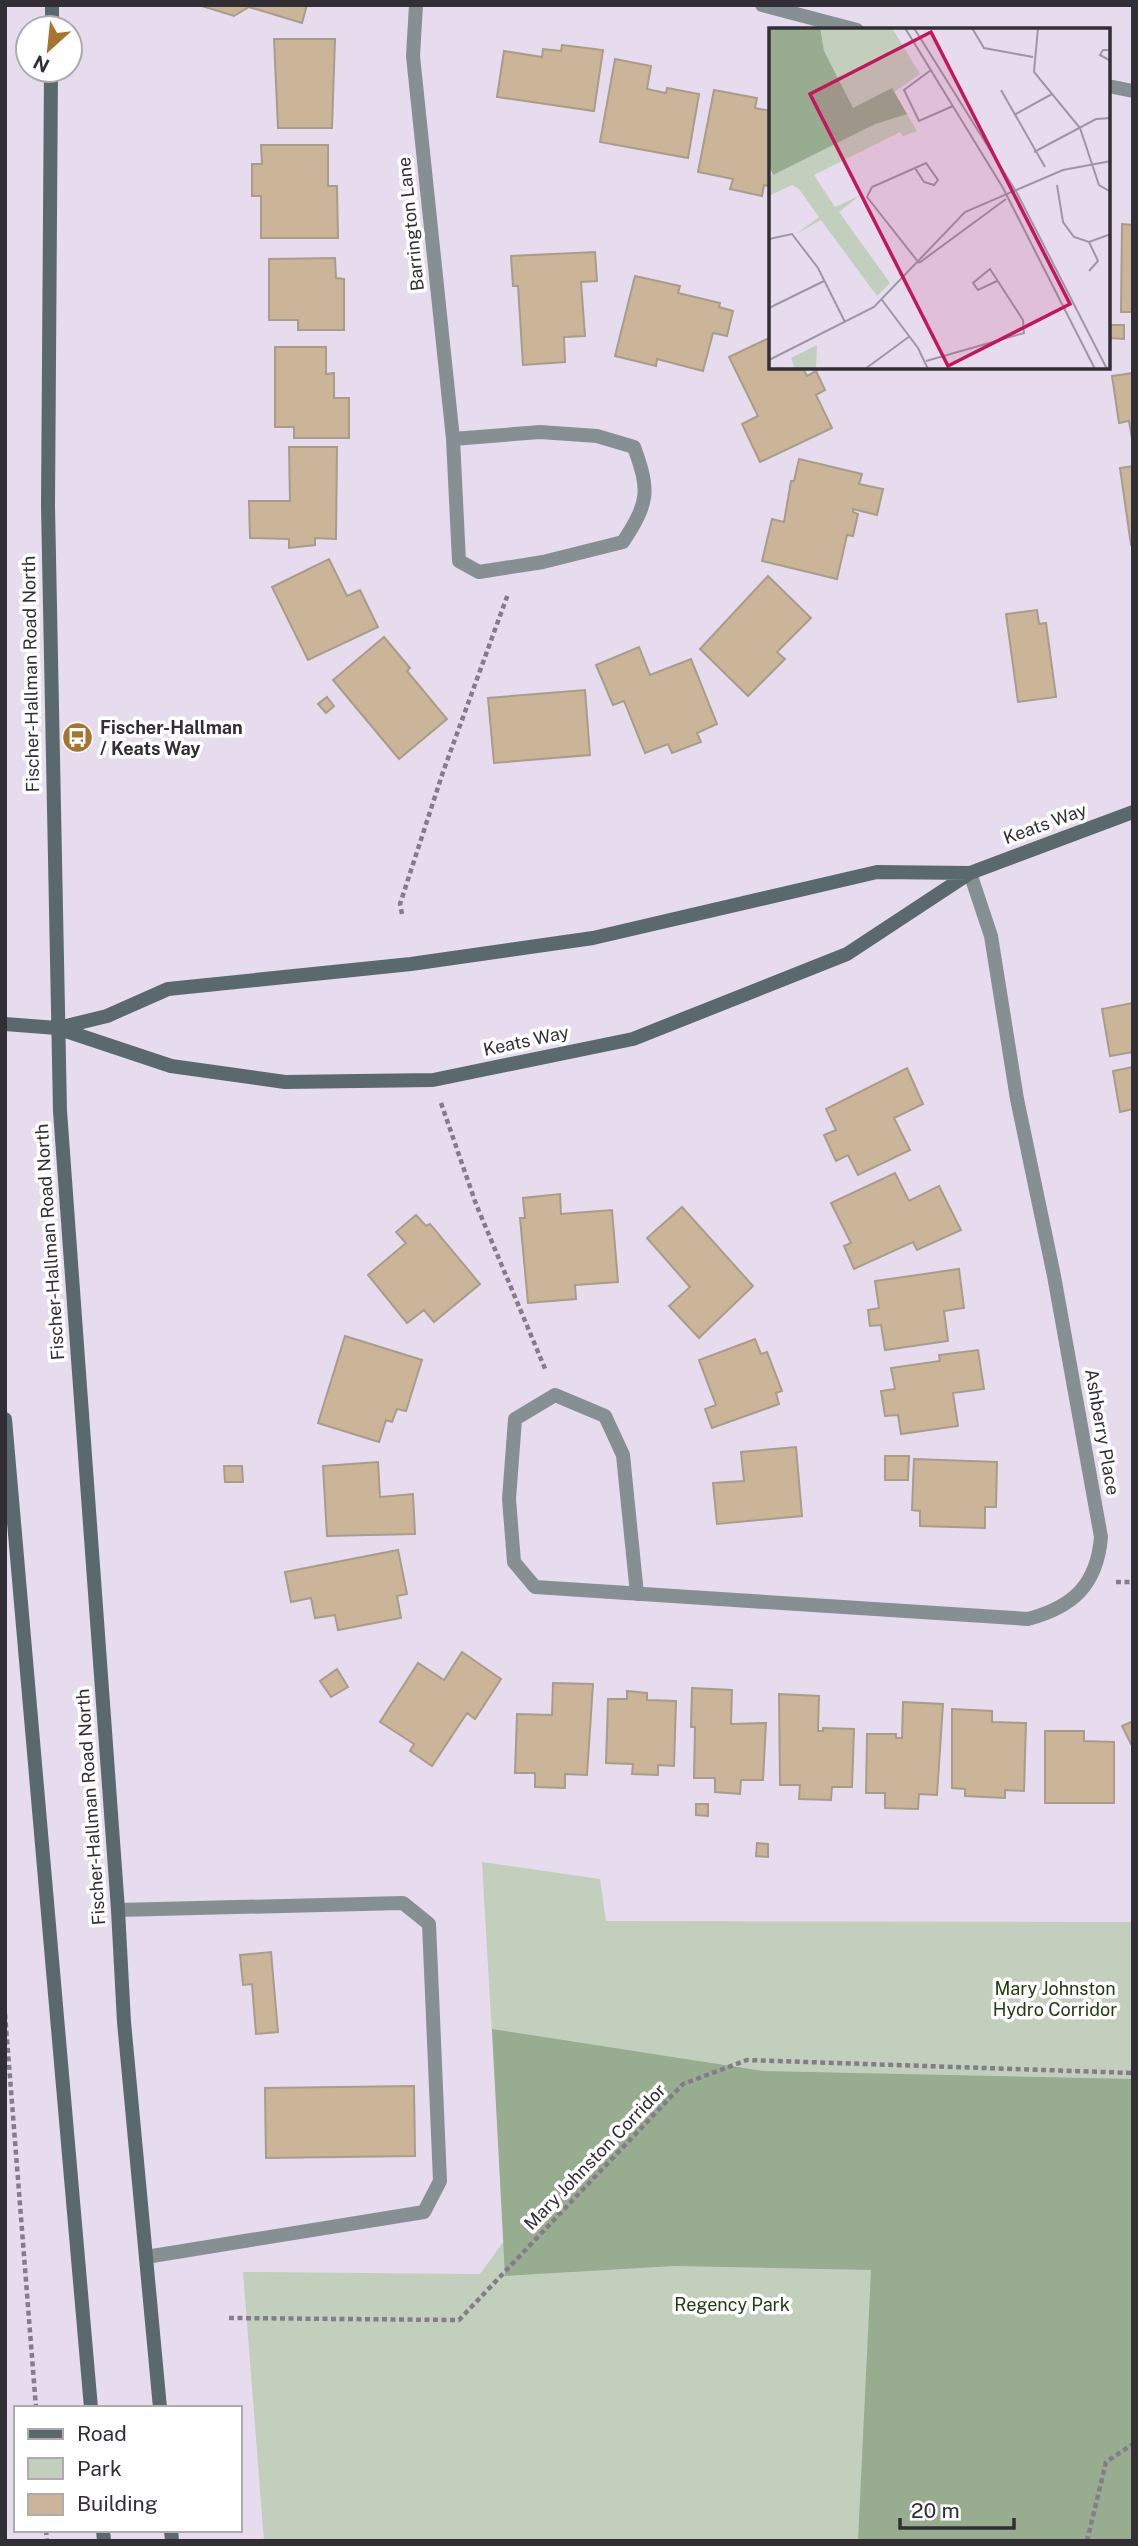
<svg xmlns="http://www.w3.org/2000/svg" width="1138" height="2546" font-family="'Public Sans',sans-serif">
<rect width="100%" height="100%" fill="#e6dcee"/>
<path fill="#c2cfbd" d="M 482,1862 L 600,1879 L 606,1921 L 1133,1922 L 1133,2541 L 264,2541 L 243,2272 L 480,2274 L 504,2241 Z"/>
<path fill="#98ac90" d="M 492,2029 L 763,2071 L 1133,2079 L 1133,2541 L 858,2541 L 871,2270 L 674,2266 L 505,2276 Z"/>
<path fill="#cbb598" stroke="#a89c8b" stroke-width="2" d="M 199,5 L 307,5 L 302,23 L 249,7 L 234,16 Z
M 274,39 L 335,39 L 332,128 L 278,128 Z
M 562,45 L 603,50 L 594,111 L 497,97 L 504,51 L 542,57 L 543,49 L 561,51 Z
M 615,59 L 651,66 L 647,89 L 666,93 L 667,88 L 699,94 L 688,158 L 600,142 Z
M 714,90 L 757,98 L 755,108 L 771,111 L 771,187 L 764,185 L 762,196 L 730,189 L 733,179 L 698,172 Z
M 261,145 L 328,145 L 328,186 L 337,186 L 338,238 L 261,238 L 261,196 L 252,196 L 252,164 L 262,164 Z
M 1122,224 L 1133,225 L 1133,312 L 1121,312 Z
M 595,252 L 597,281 L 581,282 L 585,336 L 564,337 L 565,362 L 523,365 L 518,286 L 513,286 L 511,256 Z
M 335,258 L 336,278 L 344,279 L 344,330 L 298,330 L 298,320 L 269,320 L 269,259 Z
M 635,276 L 680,286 L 678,293 L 720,303 L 719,307 L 733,311 L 727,336 L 713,333 L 703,371 L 657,359 L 656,366 L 615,356 Z
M 1109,325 L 1124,325 L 1124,339 L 1109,338 Z
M 771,337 L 771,368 L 803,368 L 807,376 L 816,371 L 825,390 L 816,395 L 832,428 L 760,462 L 742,424 L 758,416 L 729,357 Z
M 275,347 L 326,347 L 326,374 L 334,373 L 334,398 L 349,398 L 349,438 L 294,438 L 294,427 L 275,427 Z
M 1133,373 L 1133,444 L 1129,421 L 1119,423 L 1112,376 Z
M 289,447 L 337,447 L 336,539 L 315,538 L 315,545 L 289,548 L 289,539 L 250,538 L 249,501 L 290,501 Z
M 799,459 L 862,474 L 859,484 L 883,489 L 877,515 L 853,509 L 853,512 L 858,514 L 853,536 L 847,535 L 837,579 L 762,561 L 772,519 L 784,522 L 791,481 L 794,481 Z
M 1133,466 L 1133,545 L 1131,545 L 1120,468 Z
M 329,559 L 347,596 L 360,590 L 378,627 L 308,660 L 272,587 Z
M 768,576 L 811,618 L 777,652 L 785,659 L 748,696 L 700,649 Z
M 1037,610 L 1039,624 L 1046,623 L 1056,697 L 1018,702 L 1006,614 Z
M 384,637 L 410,668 L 407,671 L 447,719 L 399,759 L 333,680 Z
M 639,647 L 650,675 L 691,659 L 717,724 L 697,733 L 701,742 L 672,753 L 668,744 L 645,753 L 624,701 L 613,705 L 596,665 Z
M 585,690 L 590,755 L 494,763 L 488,698 Z
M 327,697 L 334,706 L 326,713 L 318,704 Z
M 1133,1003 L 1133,1052 L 1110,1056 L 1102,1009 Z
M 1133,1067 L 1133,1109 L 1120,1112 L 1113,1071 Z
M 907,1068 L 923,1104 L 894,1118 L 910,1150 L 858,1175 L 848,1155 L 836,1161 L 824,1135 L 836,1130 L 826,1109 Z
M 895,1173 L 909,1201 L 939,1186 L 961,1230 L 917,1250 L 913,1242 L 854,1269 L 844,1246 L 851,1243 L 831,1203 Z
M 560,1194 L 561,1214 L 612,1210 L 618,1282 L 575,1285 L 576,1299 L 528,1303 L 520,1218 L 525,1218 L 523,1198 Z
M 682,1207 L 753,1286 L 699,1338 L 669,1306 L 690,1287 L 647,1238 Z
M 416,1215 L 426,1226 L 430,1224 L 480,1284 L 434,1322 L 424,1310 L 407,1323 L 368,1275 L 406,1243 L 396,1232 Z
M 959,1269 L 964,1308 L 944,1311 L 948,1341 L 885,1350 L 881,1325 L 870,1326 L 868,1310 L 879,1308 L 875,1281 Z
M 345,1336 L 422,1360 L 406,1411 L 397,1409 L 392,1422 L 386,1420 L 379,1442 L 318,1423 Z
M 755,1339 L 761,1354 L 767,1352 L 782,1391 L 776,1393 L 779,1404 L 712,1428 L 705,1409 L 716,1405 L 699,1360 Z
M 978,1350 L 984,1389 L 953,1393 L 958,1426 L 901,1434 L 898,1415 L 885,1416 L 881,1391 L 895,1389 L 891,1368 L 940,1361 L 939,1355 Z
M 796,1447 L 802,1516 L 717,1524 L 713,1483 L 744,1481 L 741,1452 Z
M 885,1456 L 909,1456 L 908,1480 L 885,1480 Z
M 914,1459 L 997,1462 L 996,1507 L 985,1507 L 985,1528 L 920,1526 L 920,1511 L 912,1510 Z
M 378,1462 L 380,1497 L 413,1494 L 415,1534 L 327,1536 L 323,1466 Z
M 224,1466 L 242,1466 L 243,1482 L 225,1482 Z
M 398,1550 L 407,1594 L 397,1596 L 401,1618 L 338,1630 L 335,1615 L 315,1618 L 311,1598 L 291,1602 L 285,1572 Z
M 462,1652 L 501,1679 L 475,1719 L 467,1713 L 432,1766 L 410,1751 L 414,1744 L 380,1722 L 418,1663 L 444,1680 Z
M 337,1669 L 348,1687 L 331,1697 L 320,1681 Z
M 553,1683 L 593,1684 L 587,1775 L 565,1774 L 565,1788 L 535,1787 L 535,1773 L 515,1773 L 517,1714 L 552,1715 Z
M 692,1688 L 732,1690 L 731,1724 L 766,1723 L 763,1780 L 741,1780 L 740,1794 L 715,1792 L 715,1778 L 694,1778 L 695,1727 L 691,1727 Z
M 627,1691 L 647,1693 L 647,1700 L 676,1701 L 674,1766 L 658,1765 L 658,1775 L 632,1774 L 633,1764 L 606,1763 L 608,1699 L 627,1699 Z
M 779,1694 L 819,1696 L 818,1731 L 823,1731 L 823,1728 L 854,1729 L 852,1787 L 832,1787 L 831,1800 L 799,1799 L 800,1785 L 780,1785 Z
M 903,1702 L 943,1704 L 937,1795 L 919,1794 L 918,1809 L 885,1808 L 885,1793 L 866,1793 L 867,1734 L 896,1734 L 896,1738 L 902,1738 Z
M 952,1709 L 992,1711 L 992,1722 L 1026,1723 L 1024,1791 L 1005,1790 L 1005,1798 L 965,1796 L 965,1789 L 952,1788 Z
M 1133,1721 L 1133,1748 L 1122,1726 Z
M 1045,1731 L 1084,1731 L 1084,1741 L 1114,1742 L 1114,1803 L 1045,1803 Z
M 696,1804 L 708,1804 L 708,1816 L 696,1815 Z
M 757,1843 L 768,1844 L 768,1857 L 756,1856 Z
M 271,1952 L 278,2032 L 256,2034 L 252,1984 L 243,1985 L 240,1955 Z
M 414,2086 L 415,2156 L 266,2158 L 265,2088 Z"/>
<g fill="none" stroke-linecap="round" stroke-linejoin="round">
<path stroke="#847d89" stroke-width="4.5" stroke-dasharray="5 3.5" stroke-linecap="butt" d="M 402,914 L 400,904 L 443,772 L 508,594
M 441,1103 L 476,1204 L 546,1371
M 1116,1582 L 1133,1582
M 5,2014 L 36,2408
M 229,2318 L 459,2320 L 683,2084 L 747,2060 L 1133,2073
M 46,2530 L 47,2541
M 1087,2541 L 1106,2462 L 1133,2444"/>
<path stroke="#869092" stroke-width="14" d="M 118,1910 L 403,1903 L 429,1924 L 440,2181 L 424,2212 L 146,2257"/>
<path stroke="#869092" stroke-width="14" d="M 416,5 L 413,56 L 453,439 L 459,561 L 479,572 L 543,562 L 623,542 C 649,502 650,491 634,447 L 597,436 L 540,432 L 453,439
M 762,5 L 857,30
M 1108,86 L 1133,91
M 637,1594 L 623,1455 L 605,1416 L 555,1395 L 515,1419 L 509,1499 L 514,1562 L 535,1587 L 1028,1619 C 1073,1607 1097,1585 1101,1537 L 1054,1276 L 1017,1099 L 991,936 L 970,873"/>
<path stroke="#5a696d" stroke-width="14" d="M 52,28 L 52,5
M 51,70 L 48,506 L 60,1111 L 118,1910 L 124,2022 L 160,2408
M 5,1024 L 57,1028 L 171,1066 L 285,1082 L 433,1080 L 633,1039 L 847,954 L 970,873 L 1133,812
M 58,1028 L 107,1016 L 168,989 L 411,964 L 593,938 L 877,872 L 970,873
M 5,1419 L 91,2408
M 103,2530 L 104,2541
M 171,2530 L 172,2541"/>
</g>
<defs>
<symbol id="bus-disc" viewBox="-11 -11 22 22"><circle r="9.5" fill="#a8732c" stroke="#fff"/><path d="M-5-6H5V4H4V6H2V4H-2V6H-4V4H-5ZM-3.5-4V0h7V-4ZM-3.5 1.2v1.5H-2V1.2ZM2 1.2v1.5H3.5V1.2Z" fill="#fff"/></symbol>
</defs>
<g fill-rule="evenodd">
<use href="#bus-disc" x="60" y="720" width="35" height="35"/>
</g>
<g text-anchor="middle" stroke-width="7" stroke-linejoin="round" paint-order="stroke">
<g font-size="18" fill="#322e35" stroke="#fff">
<text transform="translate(411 224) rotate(-96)" y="6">Barrington Lane</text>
<text transform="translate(31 674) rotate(-91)" y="6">Fischer-Hallman Road North</text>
<text transform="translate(1045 824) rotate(-20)" y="6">Keats Way</text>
<text transform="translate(526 1041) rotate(-12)" y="6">Keats Way</text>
<text transform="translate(50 1242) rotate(-94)" y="6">Fischer-Hallman Road North</text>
<text transform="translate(1102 1432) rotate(80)" y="6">Ashberry Place</text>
<text transform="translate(91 1807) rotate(-94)" y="6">Fischer-Hallman Road North</text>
<text transform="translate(595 2157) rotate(-46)" y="6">Mary Johnston Corridor</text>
</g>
<g font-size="18" font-weight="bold" fill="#322e35" stroke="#fff" text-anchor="start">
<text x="100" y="734">Fischer-Hallman<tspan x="100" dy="21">/ Keats Way</tspan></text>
</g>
<g font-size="18" fill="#203d12" stroke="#fff">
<text x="1055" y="1995">Mary Johnston<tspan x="1055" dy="21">Hydro Corridor</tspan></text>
<text x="732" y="2311">Regency Park</text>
</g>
</g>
<g transform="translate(769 28)">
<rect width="341" height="341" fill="#e6dcee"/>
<path d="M 0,0 L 123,0 L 151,46 L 125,64 L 148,103 L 134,108 L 131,104 L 45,147 L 66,179 L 90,168 L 70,184 L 121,255 L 108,268 L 52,192 L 27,206 L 50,189 L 30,161 L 23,157 L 0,168 L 0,149 L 4,146 L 0,137 ZM 48,317 L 47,341 L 26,341 L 22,330 Z" fill="#c2cfbd"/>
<path d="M 0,0 L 51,0 L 55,23 L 84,80 L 123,60 L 138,86 L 106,96 L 4,147 L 0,137 Z" fill="#98ac90"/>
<path fill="none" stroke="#9e96a4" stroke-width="2" d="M 136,0 L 234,160 L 326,341M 145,0 L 248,165 L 338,341M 203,0 L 215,20 L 264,29M 269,0 L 265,44 L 311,100 L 330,157 L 342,164M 342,22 L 334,22 L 331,27 L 342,33M 162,42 L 135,62 L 150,93 L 184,78M 232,62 L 276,139M 245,87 L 283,66M 265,124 L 327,91 L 342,90M 146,140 L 155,154 L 165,157 L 169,152 L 157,135 L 146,140 L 103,159 L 98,169 L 150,235M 288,157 L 294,194 L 305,209 L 320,214 L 342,206M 0,211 L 23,206 L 49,240 L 76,294M 320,214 L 329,233 L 320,243M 150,235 L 237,171M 113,272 L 149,320 L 159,341M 0,280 L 55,253M 0,332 L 105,279 L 196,184 L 294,142 L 342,133M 157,333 L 255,305 L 254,292 L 221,241 L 204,255 L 209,262 L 228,253M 96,341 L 141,308"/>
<path fill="#c2185b" fill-opacity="0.15" stroke="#c2185b" stroke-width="3.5" d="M 162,4 L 301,276 L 179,338 L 41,66 Z"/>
<rect width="341" height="341" fill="none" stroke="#322e35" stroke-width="3.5"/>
</g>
<rect width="1138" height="2546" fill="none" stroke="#322e35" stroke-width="14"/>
<rect x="14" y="2406" width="228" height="126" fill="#ffffff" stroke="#adabae" stroke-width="2"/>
<rect x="28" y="2429" width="35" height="10" fill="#5a696d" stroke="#adabae" stroke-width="2"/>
<text x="77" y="2441" font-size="21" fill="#322e35">Road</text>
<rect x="28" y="2458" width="35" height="21" fill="#c2cfbd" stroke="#adabae" stroke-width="2"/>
<text x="77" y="2476" font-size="21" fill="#322e35">Park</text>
<rect x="28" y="2494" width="35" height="21" fill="#cbb598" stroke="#adabae" stroke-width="2"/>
<text x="77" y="2511" font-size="21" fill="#322e35">Building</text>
<g transform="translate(49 49) rotate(207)"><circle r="33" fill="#ffffff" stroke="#adabae" stroke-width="2"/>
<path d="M0-5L12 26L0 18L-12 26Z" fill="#a8732c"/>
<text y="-10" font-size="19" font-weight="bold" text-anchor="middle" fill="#322e35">N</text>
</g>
<path d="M900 2518v10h114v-10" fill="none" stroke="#322e35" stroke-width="3.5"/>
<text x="911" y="2518" font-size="21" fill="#322e35" stroke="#ffffff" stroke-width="5" paint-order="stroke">20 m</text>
</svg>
